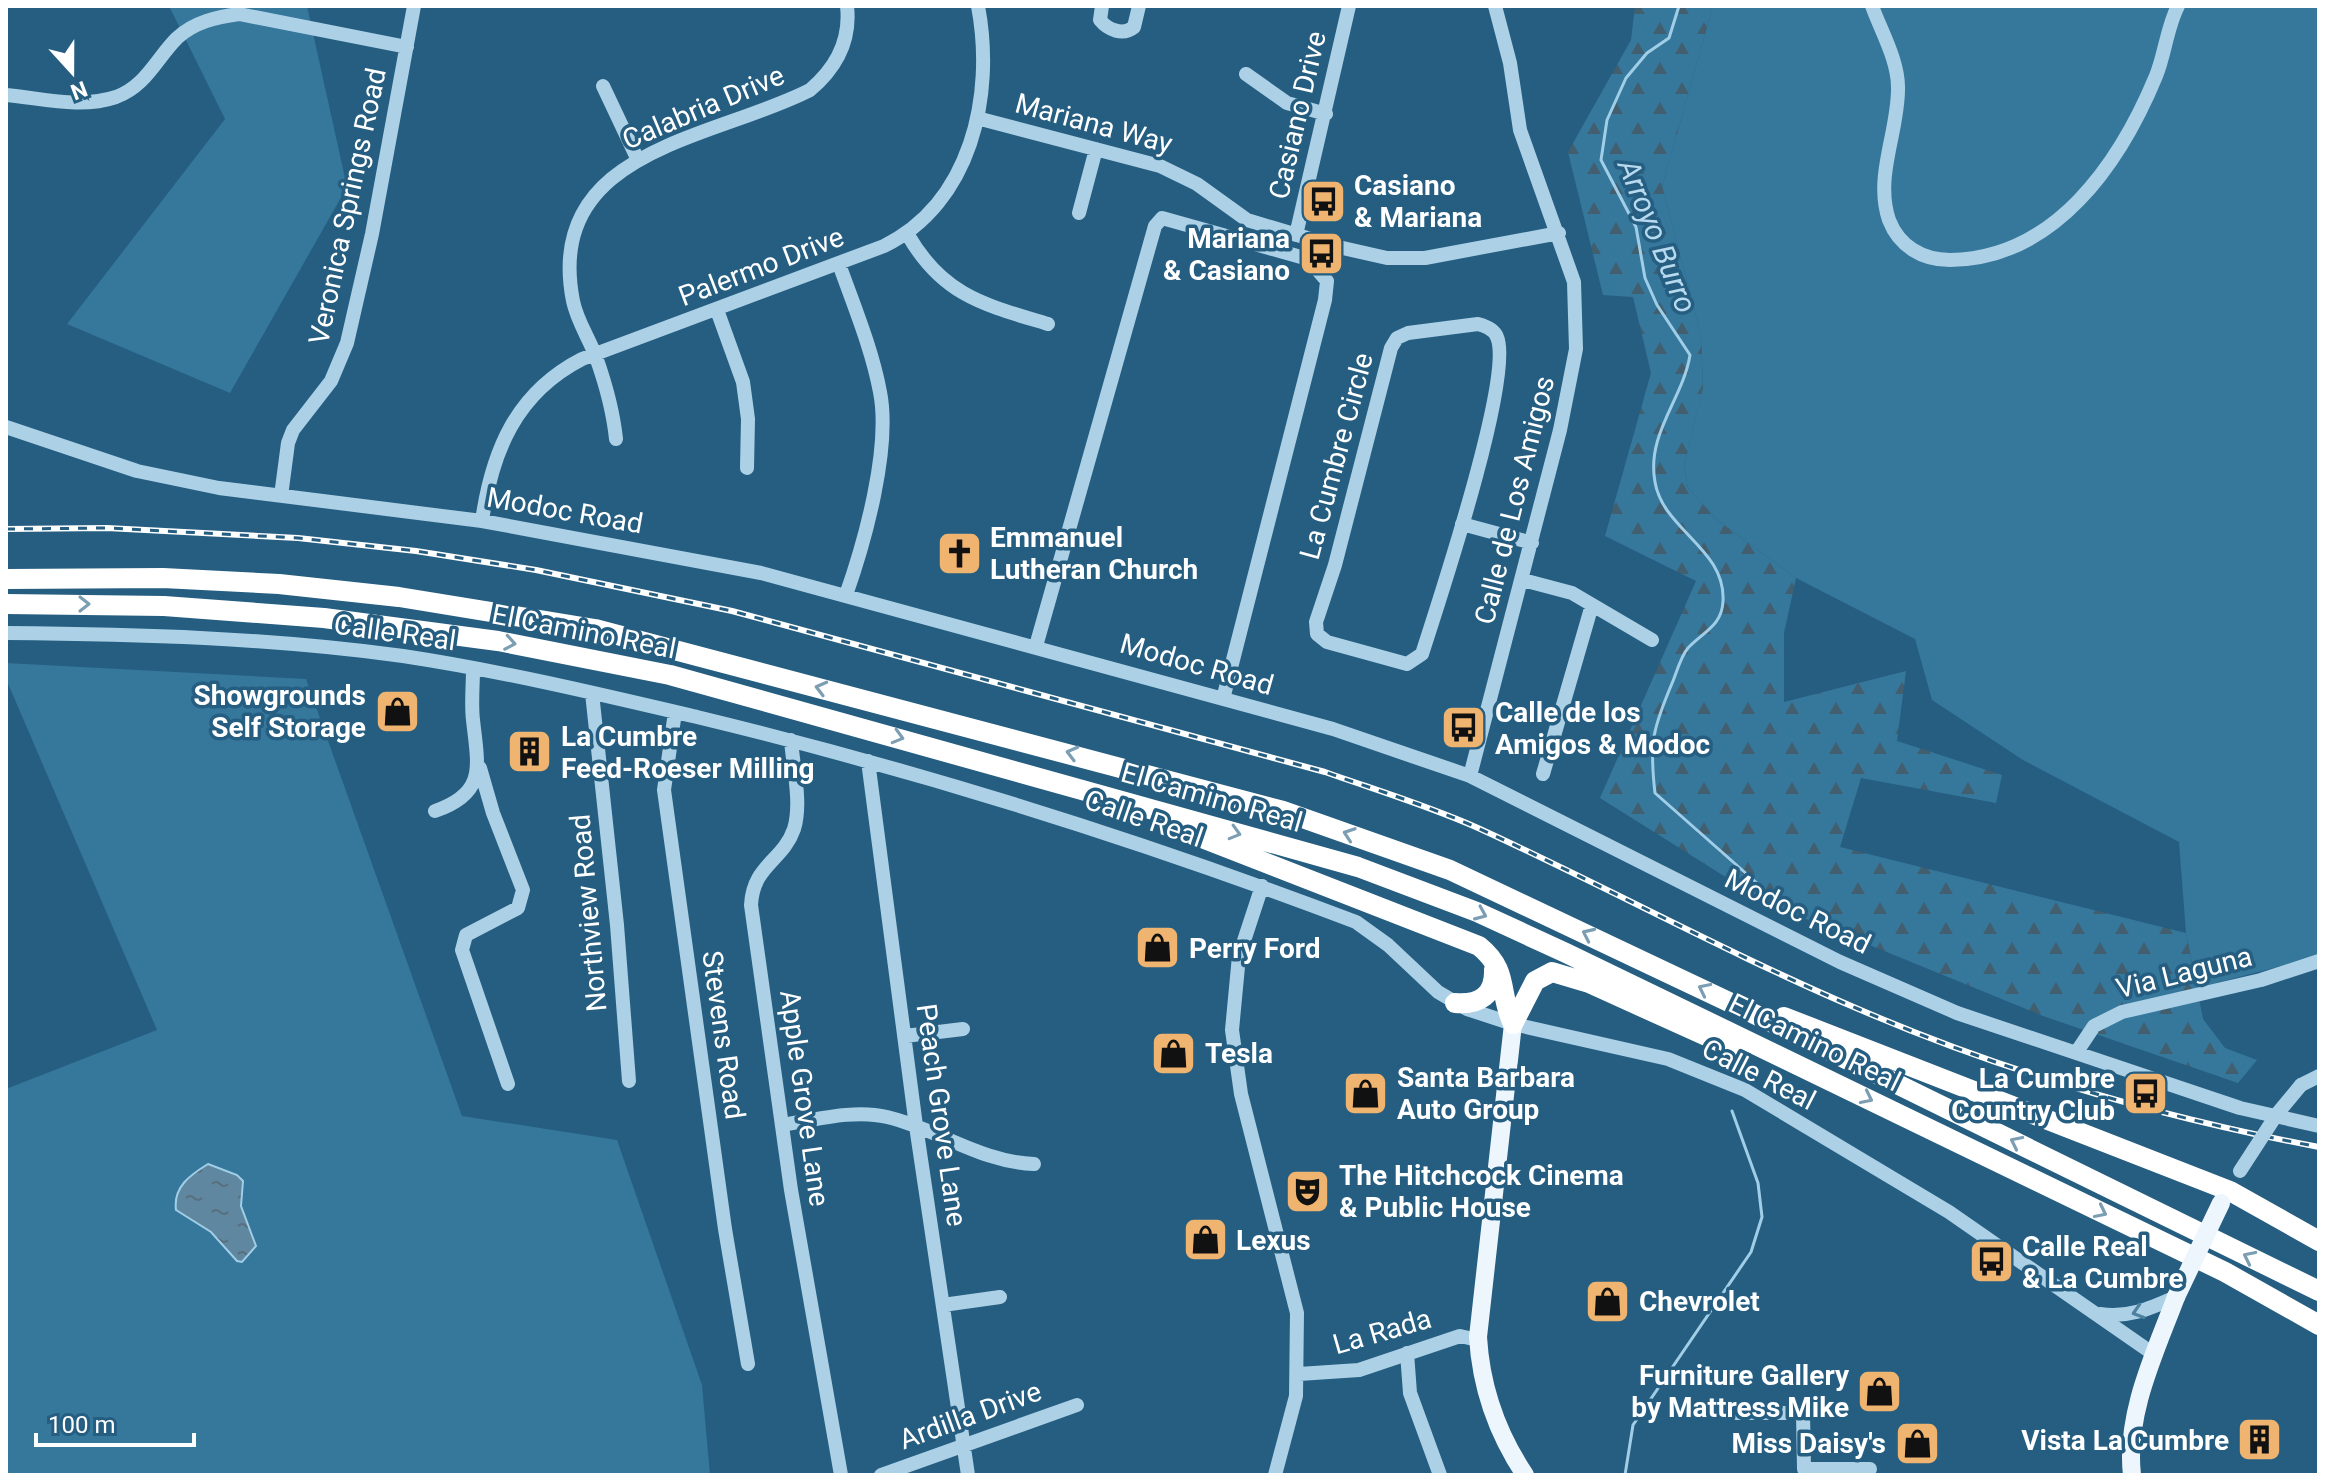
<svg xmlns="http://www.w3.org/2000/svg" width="2325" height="1481" font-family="Roboto,sans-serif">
<defs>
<pattern id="forest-firs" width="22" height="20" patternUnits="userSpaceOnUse" patternTransform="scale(2)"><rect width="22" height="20" fill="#36779c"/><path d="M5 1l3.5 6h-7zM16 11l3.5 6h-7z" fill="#425f70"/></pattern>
<pattern id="water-ripples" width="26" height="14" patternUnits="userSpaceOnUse" patternTransform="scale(2)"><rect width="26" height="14" fill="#6087a0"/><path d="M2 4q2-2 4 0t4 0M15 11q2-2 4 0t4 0" fill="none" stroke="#586f7e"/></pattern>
</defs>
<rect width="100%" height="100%" fill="#255e81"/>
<path fill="#36779c" d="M 169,6 L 307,6 L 347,187 L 230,393 L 67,324 L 225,119 Z
M 1713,6 L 2319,6 L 2319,956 L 2197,988 L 2186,933 L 2179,842 L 2023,760 L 1932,700 L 1915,639 L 1796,578 L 1717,520 L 1688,488 L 1684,466 L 1703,387 L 1701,335 L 1662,186 Z
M 6,663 L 306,679 L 462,1116 L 617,1140 L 702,1385 L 710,1475 L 6,1475 L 6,1089 L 157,1030 L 6,679 Z"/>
<path fill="url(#forest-firs)" d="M 1635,6 L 1713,6 L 1662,186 L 1701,335 L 1703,388 L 1684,466 L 1688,488 L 1717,520 L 1796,578 L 1784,633 L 1784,702 L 1906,671 L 1897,741 L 2002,775 L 1996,803 L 1861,778 L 1840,847 L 2186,933 L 2203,1019 L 2225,1048 L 2257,1060 L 2238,1083 L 2043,1016 L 1767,903 L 1600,798 L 1696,581 L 1605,536 L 1651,373 L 1633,297 L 1603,295 L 1568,152 L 1631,40 Z"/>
<path fill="url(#water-ripples)" stroke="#a1cee7" stroke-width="2" d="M 208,1164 L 237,1175 L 243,1181 L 241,1206 L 256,1246 L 242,1262 L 237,1261 L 211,1232 L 176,1210 C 173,1187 190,1175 208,1164 Z"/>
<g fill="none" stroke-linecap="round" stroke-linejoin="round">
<path stroke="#a1cee7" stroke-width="3" d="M 1679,6 L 1669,38 L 1647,53 L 1626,78 L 1607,120 L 1601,160 L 1636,227 L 1645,278 L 1657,305 L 1690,355 C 1683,399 1646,434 1655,482 C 1663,530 1726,549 1723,601 C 1722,626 1703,632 1688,648 C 1681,656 1677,671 1673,681 C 1653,728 1649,742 1655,793 L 1758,884
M 1625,1475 L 1633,1425 L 1751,1252 L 1762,1217 L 1758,1183 L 1732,1111"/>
<path stroke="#acd1e6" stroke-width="14" d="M 1102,6 L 1100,20 C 1108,30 1123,36 1134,27 L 1139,6
M 1872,6 C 1881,31 1898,60 1898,87 C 1899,131 1874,176 1889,220 C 1899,246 1922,260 1950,260 C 2055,259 2120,163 2156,76 C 2165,54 2167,27 2178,6
M 1246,74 L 1287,103 L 1326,114
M 603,86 L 637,158
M 6,95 C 42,98 80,109 116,97 C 146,86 156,59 177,38 C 194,22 217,17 239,14 L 407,47
M 977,118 L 1160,166 L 1197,184 L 1247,220 L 1334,246 L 1387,258 L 1425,258 L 1559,233
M 1079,213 L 1096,149
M 908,235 C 943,296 985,305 1048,324
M 1296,235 L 1349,6
M 839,264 C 854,306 872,349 880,392 C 891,448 865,541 846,595
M 717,310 L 743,382 L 748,419 L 747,468
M 1478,324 C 1486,326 1494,329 1497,337 C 1514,376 1438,604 1422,654 L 1407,664 L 1327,642 L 1317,634 L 1316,622 L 1335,565 L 1391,348 L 1397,338 L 1408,333 Z
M 6,427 L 137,471 L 219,488 L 482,521 L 761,573 L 1333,729 L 1470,776 L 1840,962 L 1957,1013 L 2240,1108 L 2319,1126
M 616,439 C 613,410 606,385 596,357 C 589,338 577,321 573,301 C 543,149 715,139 810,90 C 836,68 851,41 847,6
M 281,496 L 288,443 L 293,430 L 331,381 L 347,343 L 372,234 L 414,6
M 482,521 C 492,451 516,393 582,359 L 884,246 C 971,203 995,96 978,6
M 1462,524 L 1532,543
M 1523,580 L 1572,593 L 1652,640
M 6,633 C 138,634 271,638 403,656 C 502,671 599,694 697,717 C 921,771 1140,840 1356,922 L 1388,945 L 1438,992 L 1467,1009 L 1513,1024 L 1668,1059 L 1745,1090 L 1949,1212 L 2155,1355
M 1036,646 L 1155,226 L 1162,218 L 1308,259 L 1327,281 L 1325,300 L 1223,699
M 592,693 L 617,925 L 629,1081
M 675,712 L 664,790 L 725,1229 L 748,1364
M 791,740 C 793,767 802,803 794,829 C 783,861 753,865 751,905 L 791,1190 L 841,1475
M 868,761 L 916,1126 L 968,1475
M 480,768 L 493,813 L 523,890 L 518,908 L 466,935 L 462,950 L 508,1084
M 1543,774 L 1592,605
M 1470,776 L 1560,430 L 1576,349 L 1574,282 L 1520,130 L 1510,63 L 1495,6
M 435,811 C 487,793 478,766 473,720 C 471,703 473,686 473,669
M 1262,886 L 1239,956 L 1232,1030 L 1241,1094 L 1297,1313 L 1296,1396 L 1275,1475
M 905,1036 L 963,1029
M 2076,1053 L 2094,1026 L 2122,1012 L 2261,980 L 2319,961
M 2301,1085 L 2319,1076
M 782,1125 C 815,1120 854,1109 887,1117 C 938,1129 980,1162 1034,1164
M 943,1305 L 1000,1297
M 2100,1314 C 2129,1318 2149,1309 2176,1297
M 1407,1353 L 1410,1393 L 1440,1475
M 1299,1374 L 1359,1370 L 1460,1336 L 1478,1340
M 1736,1413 L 1803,1413 L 1804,1469 L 1870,1469
M 881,1475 L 1077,1405"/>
<path stroke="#eef6fd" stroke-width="18" d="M 1513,1024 L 1478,1337 C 1481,1388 1497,1433 1525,1475
M 2132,1475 C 2125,1414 2155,1353 2176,1297"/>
<path stroke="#fff" stroke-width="20" d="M 6,579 L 163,578 L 279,584 L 399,597 L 595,629 L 1283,811 L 1450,870 L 1748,1011 L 2319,1291
M 6,604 L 164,606 L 324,618 L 498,641 L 670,675 L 1358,867 L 1477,912 L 1566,953 L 2225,1272 L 2319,1325
M 1171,826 L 1479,946 C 1510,971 1498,993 1513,1024
M 1455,1003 C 1480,1005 1495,995 1494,969
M 1784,1017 L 2230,1191 L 2319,1241
M 1513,1024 L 1535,981 L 1552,972 L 1589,983 L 1735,1049"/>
<defs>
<path id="rail" d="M 6,529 L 107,528 L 298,538 L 416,551 L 536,570 L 732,611 L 1325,772 C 1376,790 1429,806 1478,828 C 1605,886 1727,953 1856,1008 C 2004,1072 2160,1117 2319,1147"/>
</defs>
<use href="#rail" stroke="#fff" stroke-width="6"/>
<use href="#rail" stroke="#255e81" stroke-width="3" stroke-dasharray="9" stroke-linecap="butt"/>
<path stroke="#acd1e6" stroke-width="14" d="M 2240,1171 L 2277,1114 L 2301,1085"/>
<path stroke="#eef6fd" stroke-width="18" d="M 2176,1297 L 2221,1203"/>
</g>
<defs><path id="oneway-chevron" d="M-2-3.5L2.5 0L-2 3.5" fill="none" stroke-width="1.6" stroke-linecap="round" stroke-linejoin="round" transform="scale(2)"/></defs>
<g stroke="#7c9eb3">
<use href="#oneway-chevron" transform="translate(84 604)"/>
<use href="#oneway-chevron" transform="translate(510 643) rotate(10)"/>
<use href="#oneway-chevron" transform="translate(821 688) rotate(-165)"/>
<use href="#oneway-chevron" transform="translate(898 737) rotate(16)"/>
<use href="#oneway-chevron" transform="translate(1072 753) rotate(-165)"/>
<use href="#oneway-chevron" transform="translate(1235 833) rotate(16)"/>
<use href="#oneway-chevron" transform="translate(1349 834) rotate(-161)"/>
<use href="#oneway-chevron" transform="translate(1481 914) rotate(23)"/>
<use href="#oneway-chevron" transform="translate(1588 934) rotate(-155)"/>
<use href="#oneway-chevron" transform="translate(1704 989) rotate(-154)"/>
<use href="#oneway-chevron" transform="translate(1867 1098) rotate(26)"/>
<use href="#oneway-chevron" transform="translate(2016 1142) rotate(-154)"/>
<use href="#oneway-chevron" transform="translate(2101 1212) rotate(26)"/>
<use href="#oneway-chevron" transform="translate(2249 1257) rotate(-154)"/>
</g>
<use stroke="#4e809f" href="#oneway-chevron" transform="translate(2138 1312) rotate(163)"/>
<defs>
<symbol id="bus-square" viewBox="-11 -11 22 22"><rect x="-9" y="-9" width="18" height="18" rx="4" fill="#f0b471" stroke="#255e81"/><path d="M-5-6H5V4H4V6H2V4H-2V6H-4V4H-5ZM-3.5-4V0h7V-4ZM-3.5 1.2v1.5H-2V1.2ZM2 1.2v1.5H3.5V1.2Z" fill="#111"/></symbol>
<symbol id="church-square" viewBox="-11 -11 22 22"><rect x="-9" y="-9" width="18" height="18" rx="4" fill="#f0b471" stroke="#255e81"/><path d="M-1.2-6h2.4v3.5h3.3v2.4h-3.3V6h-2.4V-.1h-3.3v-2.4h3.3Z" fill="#111"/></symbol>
<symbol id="shop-square" viewBox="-11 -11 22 22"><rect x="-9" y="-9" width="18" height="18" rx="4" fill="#f0b471" stroke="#255e81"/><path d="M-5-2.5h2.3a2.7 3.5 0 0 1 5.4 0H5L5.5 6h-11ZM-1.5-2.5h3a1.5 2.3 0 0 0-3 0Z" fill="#111"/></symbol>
<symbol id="building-square" viewBox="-11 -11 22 22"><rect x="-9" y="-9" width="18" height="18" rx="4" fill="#f0b471" stroke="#255e81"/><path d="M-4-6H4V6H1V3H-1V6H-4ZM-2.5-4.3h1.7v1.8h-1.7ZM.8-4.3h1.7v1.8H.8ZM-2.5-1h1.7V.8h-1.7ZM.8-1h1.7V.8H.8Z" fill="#111"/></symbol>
<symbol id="theatre-square" viewBox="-11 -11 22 22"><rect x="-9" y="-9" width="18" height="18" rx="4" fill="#f0b471" stroke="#255e81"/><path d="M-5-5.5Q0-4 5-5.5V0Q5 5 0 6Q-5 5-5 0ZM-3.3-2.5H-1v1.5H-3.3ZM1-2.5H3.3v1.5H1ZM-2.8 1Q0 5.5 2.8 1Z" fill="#111"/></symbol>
</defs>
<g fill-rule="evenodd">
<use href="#bus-square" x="1298" y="176" width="51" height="51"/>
<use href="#bus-square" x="1296" y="228" width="51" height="51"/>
<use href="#church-square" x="934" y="528" width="51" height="51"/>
<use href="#shop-square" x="372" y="686" width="51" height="51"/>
<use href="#bus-square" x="1438" y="702" width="51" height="51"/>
<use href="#building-square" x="504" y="726" width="51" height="51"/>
<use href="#shop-square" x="1132" y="922" width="51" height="51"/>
<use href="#shop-square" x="1148" y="1028" width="51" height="51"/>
<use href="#shop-square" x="1340" y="1068" width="51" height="51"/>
<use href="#bus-square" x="2120" y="1068" width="51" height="51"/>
<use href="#theatre-square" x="1282" y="1166" width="51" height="51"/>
<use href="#shop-square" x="1180" y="1214" width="51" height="51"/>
<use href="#bus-square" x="1966" y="1236" width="51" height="51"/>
<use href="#shop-square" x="1582" y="1276" width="51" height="51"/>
<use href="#shop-square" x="1854" y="1366" width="51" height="51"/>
<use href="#building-square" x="2234" y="1414" width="51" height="51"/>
<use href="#shop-square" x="1892" y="1418" width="51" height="51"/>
</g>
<g text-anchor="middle" stroke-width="7" stroke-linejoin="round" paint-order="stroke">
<g font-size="28" fill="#fff" stroke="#255e81">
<text transform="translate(703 107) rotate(-23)" y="10">Calabria Drive</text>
<text transform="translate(1297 115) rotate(-77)" y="10">Casiano Drive</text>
<text transform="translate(1094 123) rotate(15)" y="10">Mariana Way</text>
<text transform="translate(347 206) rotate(-78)" y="10">Veronica Springs Road</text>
<text transform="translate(761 266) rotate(-21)" y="10">Palermo Drive</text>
<text transform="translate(1336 456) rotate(-75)" y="10">La Cumbre Circle</text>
<text transform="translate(1514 500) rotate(-76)" y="10">Calle de Los Amigos</text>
<text transform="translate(565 510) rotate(10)" y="10">Modoc Road</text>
<text transform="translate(584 631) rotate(11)" y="10">El Camino Real</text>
<text transform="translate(395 632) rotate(8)" y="10">Calle Real</text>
<text transform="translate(1197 664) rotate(16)" y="10">Modoc Road</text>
<text transform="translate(1212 797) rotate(16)" y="10">El Camino Real</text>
<text transform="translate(1144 818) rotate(19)" y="10">Calle Real</text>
<text transform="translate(1798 911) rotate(26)" y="10">Modoc Road</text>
<text transform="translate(588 913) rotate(-95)" y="10">Northview Road</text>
<text transform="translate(2184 972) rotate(-14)" y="10">Via Laguna</text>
<text transform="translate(724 1035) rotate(82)" y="10">Stevens Road</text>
<text transform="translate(1815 1042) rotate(26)" y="10">El Camino Real</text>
<text transform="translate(1759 1074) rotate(27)" y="10">Calle Real</text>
<text transform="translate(805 1098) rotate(82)" y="10">Apple Grove Lane</text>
<text transform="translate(942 1115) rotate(82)" y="10">Peach Grove Lane</text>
<text transform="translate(1382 1331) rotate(-16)" y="10">La Rada</text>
<text transform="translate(970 1415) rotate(-20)" y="10">Ardilla Drive</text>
</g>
<g font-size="28" font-weight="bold" fill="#fff" stroke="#255e81" text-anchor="start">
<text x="1354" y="195">Casiano<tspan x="1354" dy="32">&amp; Mariana</tspan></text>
<text x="1290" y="248" text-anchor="end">Mariana<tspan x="1290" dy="32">&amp; Casiano</tspan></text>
<text x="990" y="547">Emmanuel<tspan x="990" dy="32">Lutheran Church</tspan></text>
<text x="366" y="705" text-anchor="end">Showgrounds<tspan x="366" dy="32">Self Storage</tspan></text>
<text x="1495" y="722">Calle de los<tspan x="1495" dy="32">Amigos &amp; Modoc</tspan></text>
<text x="561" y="746">La Cumbre<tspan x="561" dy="32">Feed-Roeser Milling</tspan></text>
<text x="1189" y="958">Perry Ford</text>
<text x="1205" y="1063">Tesla</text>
<text x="1397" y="1087">Santa Barbara<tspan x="1397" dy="32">Auto Group</tspan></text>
<text x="2115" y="1088" text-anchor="end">La Cumbre<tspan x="2115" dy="32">Country Club</tspan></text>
<text x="1339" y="1185">The Hitchcock Cinema<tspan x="1339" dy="32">&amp; Public House</tspan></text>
<text x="1236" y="1250">Lexus</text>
<text x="2022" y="1256">Calle Real<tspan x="2022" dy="32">&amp; La Cumbre</tspan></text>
<text x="1639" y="1311">Chevrolet</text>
<text x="1849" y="1385" text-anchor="end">Furniture Gallery<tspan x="1849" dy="32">by Mattress Mike</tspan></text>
<text x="2229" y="1450" text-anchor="end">Vista La Cumbre</text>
<text x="1886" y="1453" text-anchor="end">Miss Daisy's</text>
</g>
<g font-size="30" font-style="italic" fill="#b8daee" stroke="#255e81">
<text transform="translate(1657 236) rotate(68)" y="10">Arroyo Burro</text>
</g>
</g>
<rect width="2325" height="1481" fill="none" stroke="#ffffff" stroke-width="16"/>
<g transform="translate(72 72) rotate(159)" stroke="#255e81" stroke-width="6" paint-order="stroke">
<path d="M0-6L14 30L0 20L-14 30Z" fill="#ffffff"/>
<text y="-12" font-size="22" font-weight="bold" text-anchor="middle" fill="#ffffff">N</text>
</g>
<path d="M36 1433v12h158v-12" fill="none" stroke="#ffffff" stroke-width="4"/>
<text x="48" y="1433" font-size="24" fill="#ffffff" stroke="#255e81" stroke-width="6" paint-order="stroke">100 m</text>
</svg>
